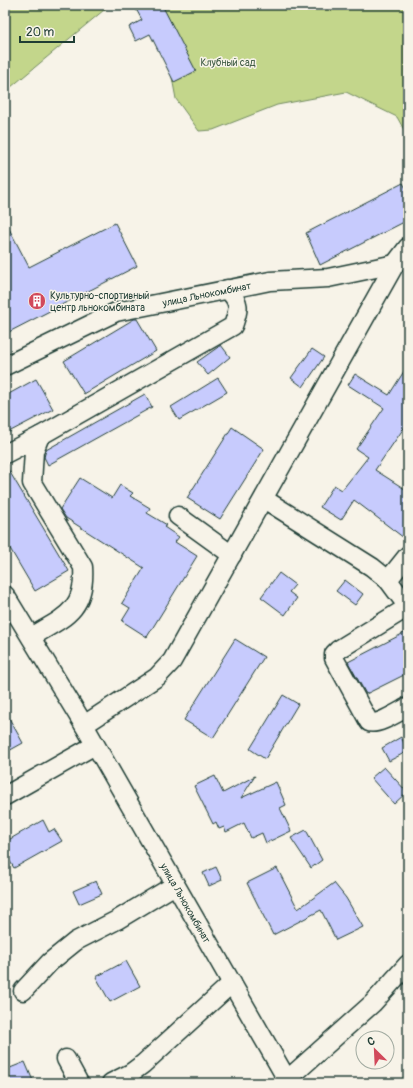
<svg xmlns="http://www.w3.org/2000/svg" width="413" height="1088" font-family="Pangolin,sans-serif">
<rect width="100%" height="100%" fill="#f7f3e8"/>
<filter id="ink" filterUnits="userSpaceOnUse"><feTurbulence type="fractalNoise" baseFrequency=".025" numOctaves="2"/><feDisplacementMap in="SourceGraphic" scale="8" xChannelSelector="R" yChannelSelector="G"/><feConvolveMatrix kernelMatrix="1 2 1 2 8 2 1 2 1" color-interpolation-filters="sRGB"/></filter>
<g filter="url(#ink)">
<path fill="#c3d68b" stroke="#718a60" d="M 5,5 L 110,5 L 5,92 Z
M 141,5 L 408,5 L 408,137 L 397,117 L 346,92 L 277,105 L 213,130 L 199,131 L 176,99 L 165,40 Z"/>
<path fill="#c7cbfd" stroke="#1f3d34" d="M 145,5 L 162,5 L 196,71 L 174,82 L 150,34 L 136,41 L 129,27 L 142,20 L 136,9 Z
M 403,183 L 408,192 L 408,220 L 320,265 L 306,233 Z
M 5,221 L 29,267 L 115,223 L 137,266 L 5,334 Z
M 134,319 L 137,319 L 156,351 L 84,394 L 64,361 Z
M 221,345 L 230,357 L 208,375 L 197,362 Z
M 312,349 L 324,357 L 303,387 L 291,378 Z
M 408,365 L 408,422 L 375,470 L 408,491 L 408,541 L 354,500 L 341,520 L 320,507 L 334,485 L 342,490 L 368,457 L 356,449 L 384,408 L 348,385 L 355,374 L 389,395 Z
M 218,378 L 227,392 L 179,420 L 171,407 Z
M 36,379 L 53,409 L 5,434 L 5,396 Z
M 145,394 L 152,407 L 48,465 L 44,457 L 46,450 Z
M 232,427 L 264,449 L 220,519 L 187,498 Z
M 5,464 L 69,571 L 35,591 L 5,540 Z
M 80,478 L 112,498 L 120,485 L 133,493 L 130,496 L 150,508 L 147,513 L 167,525 L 164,527 L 179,537 L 175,542 L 197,556 L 147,637 L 122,621 L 130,608 L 122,603 L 144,568 L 66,518 L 60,509 Z
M 279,573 L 295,585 L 289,592 L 297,598 L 285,615 L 261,597 Z
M 345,580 L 363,594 L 355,605 L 336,591 Z
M 408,631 L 408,673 L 366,694 L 348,662 Z
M 235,639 L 264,657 L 213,738 L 184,720 Z
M 283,695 L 298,704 L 265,759 L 250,749 Z
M 5,711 L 23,743 L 5,753 Z
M 401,737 L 408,751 L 389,761 L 382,748 Z
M 384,767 L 407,792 L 394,804 L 371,778 Z
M 215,776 L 223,793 L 255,776 L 241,798 L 276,782 L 286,805 L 280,808 L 291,831 L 266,843 L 262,833 L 251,838 L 244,823 L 226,832 L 224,827 L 219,829 L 216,822 L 213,824 L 194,786 Z
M 43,820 L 49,832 L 54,829 L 62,841 L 14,868 L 5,853 L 5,842 Z
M 306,830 L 322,860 L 311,868 L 291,838 Z
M 216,867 L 222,880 L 209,886 L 203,873 Z
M 277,868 L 298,909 L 334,883 L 346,898 L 363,927 L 336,940 L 321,910 L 273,935 L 247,883 Z
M 96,881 L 102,894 L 79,904 L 73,891 Z
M 126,961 L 140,986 L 110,1002 L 96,977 Z
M 25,1062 L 34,1083 L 5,1083 L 5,1070 Z"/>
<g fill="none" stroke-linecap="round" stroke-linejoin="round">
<defs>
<g id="minor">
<path id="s1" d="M 5,366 L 116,312 L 270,281 L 328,278 L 395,264"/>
<path d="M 5,454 L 40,436"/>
<path d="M 264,499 L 372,567 L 388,580 L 408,607 L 338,650 L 334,654 L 334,658 L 369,722 C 377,726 400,711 408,707"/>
<path d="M 178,516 L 232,555"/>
<path d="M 388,580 L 408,555"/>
<path id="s2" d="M 5,595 L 84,725 L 289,1083"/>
<path d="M 31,637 C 63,618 86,611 83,567 L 32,483 L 34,451 L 40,436 L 233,326 C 239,308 241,303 227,289"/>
<path d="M 84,725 L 157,677 L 172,661 L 395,264 L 408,247"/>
<path d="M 5,796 L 95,745"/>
<path d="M 23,991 L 50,962 L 76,941 L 117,920 L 175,885"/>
<path d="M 66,1059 L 79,1083"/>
<path d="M 287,1080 L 373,1003 L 408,964"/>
<path d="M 111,1083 L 131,1073 L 143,1064 L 232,983"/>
</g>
</defs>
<use href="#minor" stroke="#1f3d34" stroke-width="21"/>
<use href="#minor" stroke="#f7f3e8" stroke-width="18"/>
</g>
</g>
<defs>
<symbol id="building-disc" viewBox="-11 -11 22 22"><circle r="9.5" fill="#d1495b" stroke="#f7f3e8"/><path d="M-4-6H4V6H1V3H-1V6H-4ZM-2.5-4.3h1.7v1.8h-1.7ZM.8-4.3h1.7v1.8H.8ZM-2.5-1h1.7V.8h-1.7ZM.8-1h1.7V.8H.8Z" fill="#fff"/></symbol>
</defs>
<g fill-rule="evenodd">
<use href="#building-disc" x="27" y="291" width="20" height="20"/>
</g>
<g text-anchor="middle" stroke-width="3" stroke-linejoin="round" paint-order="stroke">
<g font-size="10" fill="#405c45" stroke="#f7f3e8">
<text x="228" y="66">Клубный сад</text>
</g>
<g font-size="10" fill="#1f3d34" stroke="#f7f3e8">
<text dy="4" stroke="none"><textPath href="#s1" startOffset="216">улица Льнокомбинат</textPath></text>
<text dy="4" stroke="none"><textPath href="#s2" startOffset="357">улица Льнокомбинат</textPath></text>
</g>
<g font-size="10" fill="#1f3d34" stroke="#f7f3e8" text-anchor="start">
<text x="50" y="299">Культурно-спортивный<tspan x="50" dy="12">центр льнокомбината</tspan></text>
</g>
</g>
<rect width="413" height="1088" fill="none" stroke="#f7f3e8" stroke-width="20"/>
<rect x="10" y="10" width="393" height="1068" fill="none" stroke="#1f3d34" stroke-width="1.5" filter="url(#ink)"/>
<g transform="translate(375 1050) rotate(336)"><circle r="19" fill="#f7f3e8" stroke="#a1aaa0"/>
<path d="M0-3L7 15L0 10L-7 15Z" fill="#d1495b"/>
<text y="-6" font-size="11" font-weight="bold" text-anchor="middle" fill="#1f3d34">С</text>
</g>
<path d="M20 36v6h54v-6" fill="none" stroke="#1f3d34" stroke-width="2"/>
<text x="26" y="36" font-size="12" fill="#1f3d34" stroke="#f7f3e8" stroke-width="3" paint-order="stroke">20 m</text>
</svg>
